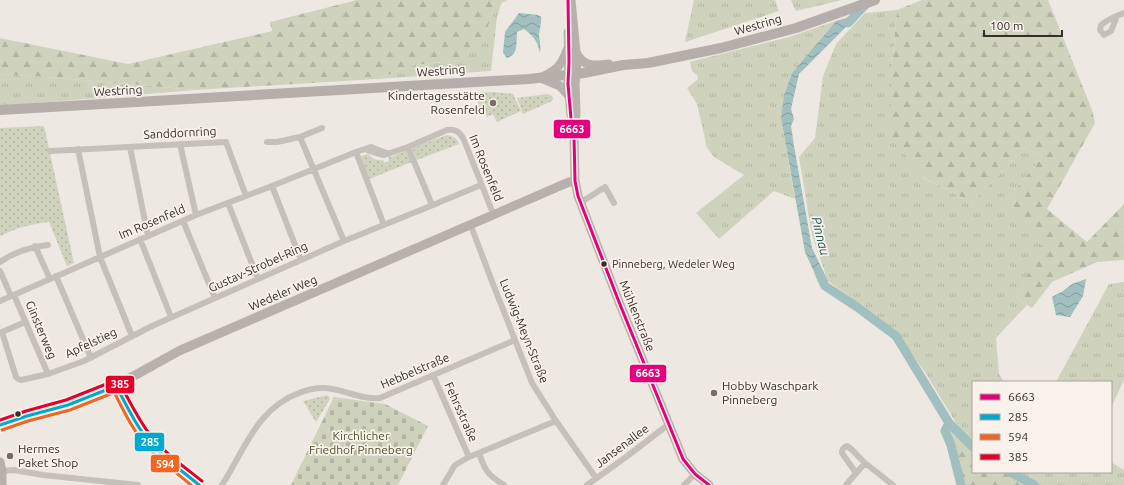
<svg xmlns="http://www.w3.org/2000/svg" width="1124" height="485" font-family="Ubuntu,sans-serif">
<defs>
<pattern id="grass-tufts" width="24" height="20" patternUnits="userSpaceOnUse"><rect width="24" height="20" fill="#cfd2bd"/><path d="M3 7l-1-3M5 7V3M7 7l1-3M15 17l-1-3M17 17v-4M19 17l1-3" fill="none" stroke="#b2b5a3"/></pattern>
<pattern id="forest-firs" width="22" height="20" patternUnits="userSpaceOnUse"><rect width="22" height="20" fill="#cfd2bd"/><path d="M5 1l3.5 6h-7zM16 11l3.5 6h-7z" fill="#b2b5a3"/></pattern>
<pattern id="cemetery-stones" width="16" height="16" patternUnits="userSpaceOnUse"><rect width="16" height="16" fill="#cfd2bd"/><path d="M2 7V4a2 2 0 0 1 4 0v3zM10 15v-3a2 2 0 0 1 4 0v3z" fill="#b2b5a3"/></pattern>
<pattern id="park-dots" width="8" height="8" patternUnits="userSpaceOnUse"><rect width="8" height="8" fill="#cfd2bd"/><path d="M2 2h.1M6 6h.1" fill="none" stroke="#b2b5a3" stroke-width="1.8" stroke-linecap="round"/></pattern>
<pattern id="water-waves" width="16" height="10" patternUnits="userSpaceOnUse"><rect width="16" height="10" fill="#a0bfbe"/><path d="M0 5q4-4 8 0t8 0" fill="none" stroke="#839c9b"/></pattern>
</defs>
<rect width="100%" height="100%" fill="#eee8e2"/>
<path fill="url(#grass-tufts)" d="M 495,0 L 507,0 L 501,4 L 497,17 L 491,71 L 377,79 L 414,65 L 461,60 L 487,30 Z
M 694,0 L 775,0 L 779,11 L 685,42 Z
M 791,0 L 842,0 L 796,11 Z
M 897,10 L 891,78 L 923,178 L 957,194 L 970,204 L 1025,148 L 1043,156 L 1006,201 L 1043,243 L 1017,298 L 1027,305 L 996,338 L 999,374 L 1004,382 L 973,382 L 973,443 L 956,423 L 925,372 L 901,340 L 866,309 L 828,281 L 812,235 L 799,157 L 815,138 L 823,76 L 836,44 L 865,13 Z
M 836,21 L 792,73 L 781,118 L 795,199 L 774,191 L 719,239 L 696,213 L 744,175 L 714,157 L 706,146 L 704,134 L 697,104 L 687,88 L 698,79 L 697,75 L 692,71 L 690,62 L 789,37 Z
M 0,74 L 60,78 L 196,90 L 0,106 Z
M 488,212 L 489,213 L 127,377 L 125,375 L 180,345 Z
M 1124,282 L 1124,380 L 1111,408 L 1111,382 L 1056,382 L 1109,284 Z
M 1111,462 L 1124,470 L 1124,485 L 1028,485 L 1008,472 L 1111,472 Z"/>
<path fill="url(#forest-firs)" d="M 357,0 L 495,0 L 487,30 L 461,60 L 414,65 L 377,79 L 196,90 L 60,78 L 0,74 L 0,38 L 128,64 L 272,31 L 270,22 Z
M 922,0 L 1048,0 L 1092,110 L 1095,123 L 1047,209 L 1087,242 L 1124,204 L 1124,260 L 1097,262 L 1052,282 L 1032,308 L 1017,298 L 1042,243 L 1006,201 L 1043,156 L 1025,148 L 970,204 L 957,194 L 924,178 L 890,136 L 891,78 L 897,10 Z
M 949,423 L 973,447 L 973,472 L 1008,472 L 1028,485 L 961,485 L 951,445 L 945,431 Z"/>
<path fill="url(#cemetery-stones)" d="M 334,397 L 385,404 L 428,426 L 398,485 L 291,485 Z"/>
<path fill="url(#park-dots)" d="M 494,92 L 513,94 L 521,111 L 497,122 L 493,114 L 487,117 L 485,112 L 482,113 L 479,106 L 476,93 Z
M 547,94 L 551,95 L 553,98 L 552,101 L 523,114 L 517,98 Z
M 44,126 L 74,263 L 67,266 L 49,222 C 31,224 16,228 0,236 L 0,128 Z
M 447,135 C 453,136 457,138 459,144 L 417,160 L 412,148 Z
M 407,150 L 412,162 L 369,179 L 361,156 L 368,154 C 373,159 376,161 383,160 L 385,163 L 389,161 L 388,158 Z
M 328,395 L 330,399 L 316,422 L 303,401 Z"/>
<path fill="url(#water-waves)" d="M 519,13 L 538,15 L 541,17 C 542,23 539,30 539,36 C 540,42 541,47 540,53 C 537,40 534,37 524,29 L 517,32 C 516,43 519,54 507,58 L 503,53 L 505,32 Z
M 859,14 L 799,74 L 791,109 L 794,119 L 791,126 L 794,146 L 812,248 L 828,281 L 821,287 L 805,252 L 781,118 L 784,96 L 792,73 L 836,21 Z
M 1086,279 L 1083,296 L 1070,317 L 1056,315 L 1052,297 L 1063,291 L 1072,284 Z"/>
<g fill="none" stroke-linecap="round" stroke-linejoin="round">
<path stroke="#a0bfbe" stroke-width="9" d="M 848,23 L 868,2
M 819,273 L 825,286 L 857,307 L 896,336 L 949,423 L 973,447
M 949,423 L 945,431 L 951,445 L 961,485
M 1010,472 L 1034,485"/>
<path stroke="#c6c0bb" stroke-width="6" d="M 1117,16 L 1111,31 L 1104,35 L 1100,30 L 1101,25 C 1108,19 1116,16 1124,13
M 300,137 L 322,128
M 267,142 L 277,142 L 300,137 L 344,241
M 180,144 L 196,215
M 130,147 L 148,236
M 408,147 L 432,205
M 78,149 L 100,257 L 132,336
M 367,150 L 376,153 L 384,155 L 408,147 L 447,130 C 456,129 460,132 464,140 L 494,216
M 50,151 L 226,142 L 246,196
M 356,152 L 384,225
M 272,186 L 301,260
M 583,201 L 605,187 L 614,203
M 440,202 L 481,185
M 228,203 L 258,279
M 183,221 L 215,298
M 471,226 L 493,284 L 532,383 L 556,421 L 596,478
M 140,239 L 171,317
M 35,246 L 50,279
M 0,262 C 14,252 31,247 48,245
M 0,271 L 11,296
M 56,276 L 91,358
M 14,295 L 48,374
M 0,301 L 196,215 L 272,186 L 356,152 L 371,147 L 389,154
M 25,322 L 2,332 L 16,377 L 18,379 L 21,380 L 48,374 L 84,361 L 152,326 L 344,241 L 438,203
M 433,375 L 469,457
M 116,386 C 125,402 133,420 144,435 C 159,455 180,469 199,485
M 479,453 C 485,471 488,475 504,485
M 2,471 L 14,470 L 43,475 L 138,485
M 856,473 L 842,453 C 842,449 843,448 847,446 C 853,449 859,458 865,463
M 222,485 C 244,451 257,408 299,393 C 306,390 315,388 323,388 C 342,388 360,400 380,398 L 515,340
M 443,485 L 455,465 L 469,457 L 556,421
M 587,485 L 626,457 L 669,424
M 684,485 L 695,474
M 846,485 L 865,463 L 893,485"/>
<path stroke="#b7b0ac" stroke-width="9" d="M 571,0 L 577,63 L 575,84 L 576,112 L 574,136 L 575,181 L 578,196 L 619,302 L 683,459 L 695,474 L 709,485
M 568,32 L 569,62 L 568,84 L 571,115
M 576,52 C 583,67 594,66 609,64
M 542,77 C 557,70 562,65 567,50
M 541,78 L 560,86 L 569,96
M 0,425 L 27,416 L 68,405 L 116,386 L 179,351 L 569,182 L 575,181
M 0,462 L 2,471 L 2,485"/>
<path stroke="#b5aeaa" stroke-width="10" d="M 0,110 L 529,79 L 584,73 L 623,65 L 648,63 L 721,48 L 796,28 L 875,0"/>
<defs>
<path id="bus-1" d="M 568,0 L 569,62 L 568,84 L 572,130 L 574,136 L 575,181 L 578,196 L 619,302 L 683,459 L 695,474 L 709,485"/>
<path id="bus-2" d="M 116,386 C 125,402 133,420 144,435 C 159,455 180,469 199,485
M 0,425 L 27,416 L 68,405 L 116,386"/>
<path id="bus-3" d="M 112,388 C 121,405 129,424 141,439 C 155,457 174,471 191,485
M 2,430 L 28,421 L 70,410 L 118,391"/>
<path id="bus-4" d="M 0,420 L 26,411 L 66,400 L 114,381 L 117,381 L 120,384 C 129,400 137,417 148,432 C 162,451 183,466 202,481"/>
</defs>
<use href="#bus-1" stroke="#f9f2eb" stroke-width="6"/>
<use href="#bus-2" stroke="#f9f2eb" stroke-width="6"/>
<use href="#bus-3" stroke="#f9f2eb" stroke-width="6"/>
<use href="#bus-4" stroke="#f9f2eb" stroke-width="6"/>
<use href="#bus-1" stroke="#e5007d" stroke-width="3"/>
<use href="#bus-2" stroke="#00a9ce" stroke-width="3"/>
<use href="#bus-3" stroke="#f26522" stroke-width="3"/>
<use href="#bus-4" stroke="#e4002b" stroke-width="3"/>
</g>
<g fill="#776e6a" stroke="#f9f2eb" stroke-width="1.5">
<circle cx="493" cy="103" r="4"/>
<circle cx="714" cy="393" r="4"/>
<circle cx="10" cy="456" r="4"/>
</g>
<g fill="#372d2a" stroke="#f9f2eb" stroke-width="1.5">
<circle cx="604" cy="264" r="3.5"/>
<circle cx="18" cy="414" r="3.5"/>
</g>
<g text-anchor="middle" stroke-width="3.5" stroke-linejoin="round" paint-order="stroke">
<g font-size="11" fill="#372d2a" stroke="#f9f2eb" text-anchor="start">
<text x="612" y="268">Pinneberg, Wedeler Weg</text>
</g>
<g font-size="12" fill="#372d2a" stroke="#f9f2eb">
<text transform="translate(758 25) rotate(-16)" y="4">Westring</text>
<text transform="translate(441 71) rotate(-4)" y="4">Westring</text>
<text transform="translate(118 91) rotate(-3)" y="4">Westring</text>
<text transform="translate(180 133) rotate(-3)" y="4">Sanddornring</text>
<text transform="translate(486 168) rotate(68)" y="4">Im Rosenfeld</text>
<text transform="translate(152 222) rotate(-23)" y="4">Im Rosenfeld</text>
<text transform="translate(258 267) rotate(-24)" y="4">Gustav-Strobel-Ring</text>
<text transform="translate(283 293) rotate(-23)" y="4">Wedeler Weg</text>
<text transform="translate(637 316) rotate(68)" y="4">Mühlenstraße</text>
<text transform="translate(41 330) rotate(67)" y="4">Ginsterweg</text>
<text transform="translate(524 331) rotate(68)" y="4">Ludwig-Meyn-Straße</text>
<text transform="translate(91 343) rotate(-25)" y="4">Apfelstieg</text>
<text transform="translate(415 371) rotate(-23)" y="4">Hebbelstraße</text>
<text transform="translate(461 412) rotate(66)" y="4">Fehrsstraße</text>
<text transform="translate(622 446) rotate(-37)" y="4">Jansenallee</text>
</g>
<g font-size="12" fill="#372d2a" stroke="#f9f2eb" text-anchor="start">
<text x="485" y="100" text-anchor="end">Kindertagesstätte<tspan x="485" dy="14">Rosenfeld</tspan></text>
<text x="722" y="390">Hobby Waschpark<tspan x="722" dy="14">Pinneberg</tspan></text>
<text x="18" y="453">Hermes<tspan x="18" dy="14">Paket Shop</tspan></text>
</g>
<g font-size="12" fill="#48552e" stroke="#f9f2eb">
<text x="361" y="440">Kirchlicher<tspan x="361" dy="14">Friedhof Pinneberg</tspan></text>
</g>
<g font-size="13" font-style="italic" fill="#215557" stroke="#f9f2eb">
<text transform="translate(821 236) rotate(76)" y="5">Pinnau</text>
</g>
</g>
<g stroke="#f9f2eb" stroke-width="1.5">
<rect x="553" y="119" width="38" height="20" rx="4" fill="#e5007d"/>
<rect x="629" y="364" width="38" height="19" rx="4" fill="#e5007d"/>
<rect x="105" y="375" width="30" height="19" rx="4" fill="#e4002b"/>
<rect x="134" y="432" width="31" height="20" rx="4" fill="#00a9ce"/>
<rect x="150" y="454" width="30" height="19" rx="4" fill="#f26522"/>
</g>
<g font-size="11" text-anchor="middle" font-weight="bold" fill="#fff">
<text x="572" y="133">6663</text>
<text x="648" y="377">6663</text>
<text x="120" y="388">385</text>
<text x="150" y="446">285</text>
<text x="165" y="468">594</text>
</g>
<rect x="972" y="381" width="140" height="92" fill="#f9f2eb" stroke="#aba39e"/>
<rect x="980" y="394" width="20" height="6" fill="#e5007d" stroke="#aba39e"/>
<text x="1008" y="401" font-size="12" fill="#372d2a">6663</text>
<rect x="980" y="414" width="20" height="6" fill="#00a9ce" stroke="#aba39e"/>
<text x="1008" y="421" font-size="12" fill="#372d2a">285</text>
<rect x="980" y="434" width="20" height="6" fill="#f26522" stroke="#aba39e"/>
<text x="1008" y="441" font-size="12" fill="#372d2a">594</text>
<rect x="980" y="454" width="20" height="6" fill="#e4002b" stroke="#aba39e"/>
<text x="1008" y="461" font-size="12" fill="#372d2a">385</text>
<path d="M984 30v6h78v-6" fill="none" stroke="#372d2a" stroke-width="2"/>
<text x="990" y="30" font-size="12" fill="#372d2a" stroke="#f9f2eb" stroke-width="3" paint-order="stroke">100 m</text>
</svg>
